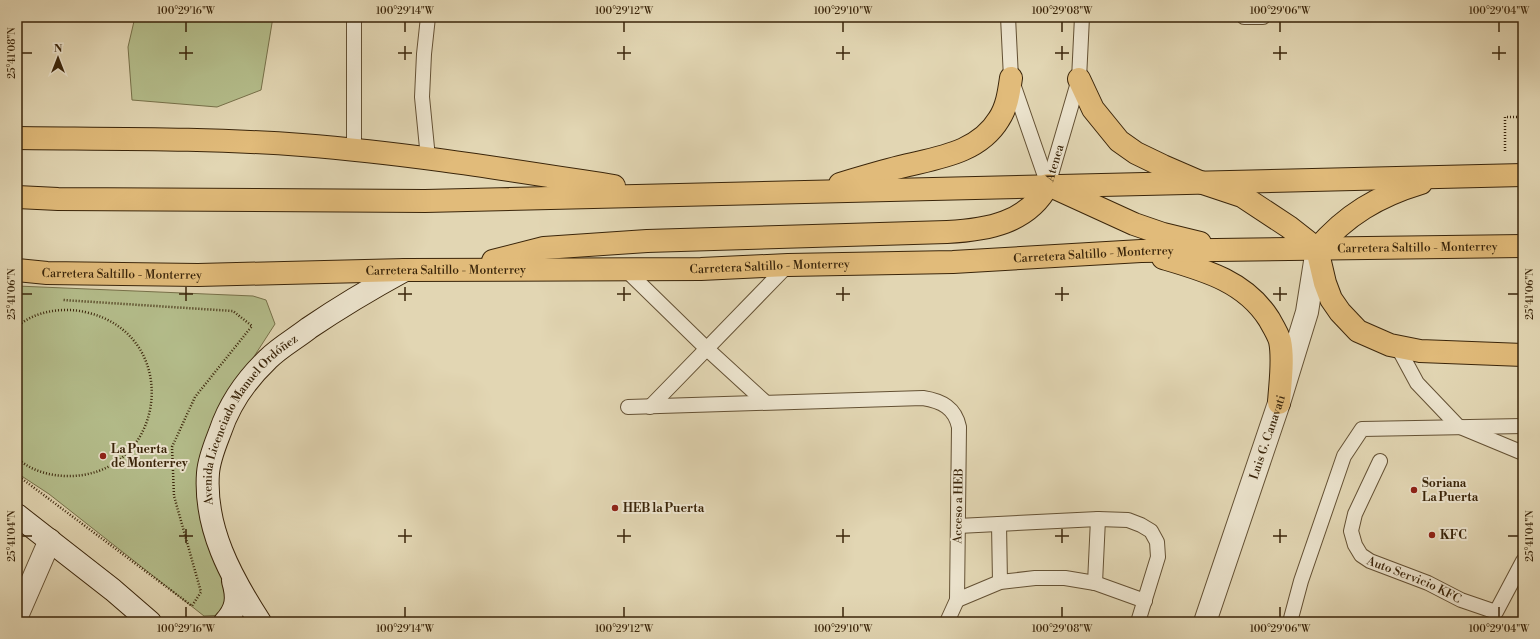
<svg xmlns="http://www.w3.org/2000/svg" width="1540" height="639" font-family="'Libre Bodoni',serif">
<rect width="100%" height="100%" fill="#e2d6b3"/>
<filter id="stains"><feTurbulence type="fractalNoise" baseFrequency=".005" numOctaves="4"/><feColorMatrix values="0 0 0 0 .2 0 0 0 0 .09 0 0 0 0 .02 0 0 0 .5 -.17"/></filter>
<radialGradient id="worn" r=".72"><stop offset=".6" stop-color="#630" stop-opacity="0"/><stop offset="1" stop-color="#630" stop-opacity=".3"/></radialGradient>
<path fill="#b4bd8b" stroke="#77714a" d="M 135,17 L 273,17 L 261,90 L 217,107 L 132,100 L 128,47 Z
M 17,286 L 253,296 L 266,300 L 275,324 L 213,420 L 202,487 L 232,598 L 224,615 L 204,616 L 49,494 L 17,473 Z"/>
<g fill="none" stroke-linecap="round" stroke-linejoin="round">
<defs>
<g id="service">
<path d="M 1008,17 L 1011,78 L 1048,185"/>
<path d="M 1244,17 L 1263,17"/>
<path d="M 354,150 L 354,17"/>
<path d="M 428,158 L 422,97 L 424,54 L 428,17"/>
<path id="s1" d="M 1048,185 L 1079,79 L 1082,17"/>
<path d="M 625,269 L 706,348 L 765,402"/>
<path d="M 1397,346 L 1417,383 L 1458,426 L 1523,453"/>
<path d="M 628,407 L 923,398 C 942,401 955,408 959,427 L 957,600 L 947,622"/>
<path d="M 650,407 L 788,265"/>
<path id="s2" d="M 1380,461 L 1355,514 L 1351,531 L 1355,545 L 1361,555 L 1370,561 L 1428,583 L 1461,600 L 1496,612 L 1523,561"/>
<path d="M 999,524 L 1000,582"/>
<path d="M 958,526 L 1098,519 L 1128,520 L 1141,525 L 1151,531 L 1157,542 L 1158,557 L 1138,622"/>
<path d="M 1095,583 L 1098,519"/>
<path d="M 957,600 L 1000,582 L 1035,578 L 1065,578 L 1095,583 L 1145,601"/>
<path d="M 1290,622 L 1301,581 L 1344,456 L 1362,429 L 1523,426"/>
</g>
<g id="minor">
<path id="s3" d="M 1205,622 L 1279,403 L 1307,312 L 1317,249"/>
</g>
<path id="tertiary" d="M 17,616 L 50,540"/>
<g id="secondary">
<path d="M 17,515 L 113,590 L 150,622"/>
<path d="M 225,622 C 237,609 238,598 233,581"/>
<path id="s4" d="M 260,622 C 231,577 204,528 208,473 C 209,459 215,445 220,432 C 229,405 247,379 268,359 C 280,347 295,339 309,328 C 340,307 372,288 405,270"/>
</g>
<g id="primary">
<path d="M 1079,79 L 1093,109 L 1119,141 L 1136,153 L 1163,166 L 1200,182 L 1242,196 L 1289,227 L 1317,249 L 1325,283 L 1331,299 L 1340,312 L 1358,331 L 1390,345 L 1420,351 L 1523,355"/>
<path d="M 17,138 C 112,139 207,138 302,145 C 406,153 510,170 614,186"/>
<path d="M 840,184 C 860,178 880,172 900,167 C 935,158 978,154 999,119 C 1007,107 1009,92 1011,78"/>
<path d="M 1053,187 L 1134,224 L 1163,234 L 1200,243"/>
<path d="M 17,197 L 58,199 L 425,201 L 1523,175"/>
<path d="M 1317,249 C 1346,215 1378,196 1421,183"/>
<path d="M 1163,258 C 1204,270 1245,281 1269,319 C 1273,326 1278,334 1280,341 C 1284,360 1280,384 1279,403"/>
<path d="M 493,261 L 544,248 L 647,241 L 947,232 C 987,230 1028,223 1048,185"/>
<path id="s5" d="M 17,270 L 47,273 L 198,275 L 405,270 L 701,269 L 788,265 L 953,262 L 1141,251 L 1523,246"/>
</g>
</defs>
<use href="#service" stroke="#645134" stroke-width="16"/>
<use href="#minor" stroke="#645134" stroke-width="24"/>
<use href="#tertiary" stroke="#645134" stroke-width="24"/>
<use href="#secondary" stroke="#3a250a" stroke-width="24"/>
<use href="#primary" stroke="#3a250a" stroke-width="24"/>
<path stroke="#3a250a" stroke-width="2.5" stroke-dasharray="1 2" stroke-linecap="butt" d="M 1505,151 L 1505,117 L 1523,117
M 17,327 C 34,311 63,307 85,312 C 186,334 167,480 64,476 C 47,475 30,470 17,458
M 17,475 L 192,606 L 201,592 L 174,496 L 172,447 L 195,397 L 252,326 L 233,311 L 63,300"/>
<use href="#service" stroke="#ece4ce" stroke-width="14"/>
<use href="#minor" stroke="#ece4ce" stroke-width="22"/>
<use href="#tertiary" stroke="#ece4ce" stroke-width="22"/>
<use href="#secondary" stroke="#ece4ce" stroke-width="22"/>
<use href="#primary" stroke="#e1bb7a" stroke-width="22"/>
</g>
<path fill="none" stroke="#3a250a" stroke-width="1.5" d="M 186,22 L 186,32M 405,22 L 405,32M 624,22 L 624,32M 843,22 L 843,32M 1062,22 L 1062,32M 1280,22 L 1280,32M 1499,22 L 1499,32M 186,46 L 186,60M 405,46 L 405,60M 624,46 L 624,60M 843,46 L 843,60M 1062,46 L 1062,60M 1280,46 L 1280,60M 1499,46 L 1499,60M 22,53 L 32,53M 179,53 L 193,53M 398,53 L 412,53M 617,53 L 631,53M 836,53 L 850,53M 1055,53 L 1069,53M 1273,53 L 1287,53M 1492,53 L 1506,53M 186,287 L 186,301M 405,287 L 405,301M 624,287 L 624,301M 843,287 L 843,301M 1062,287 L 1062,301M 1280,287 L 1280,301M 22,294 L 32,294M 179,294 L 193,294M 398,294 L 412,294M 617,294 L 631,294M 836,294 L 850,294M 1055,294 L 1069,294M 1273,294 L 1287,294M 1508,294 L 1518,294M 186,529 L 186,543M 405,529 L 405,543M 624,529 L 624,543M 843,529 L 843,543M 1062,529 L 1062,543M 1280,529 L 1280,543M 22,536 L 32,536M 179,536 L 193,536M 398,536 L 412,536M 617,536 L 631,536M 836,536 L 850,536M 1055,536 L 1069,536M 1273,536 L 1287,536M 1508,536 L 1518,536M 186,607 L 186,617M 405,607 L 405,617M 624,607 L 624,617M 843,607 L 843,617M 1062,607 L 1062,617M 1280,607 L 1280,617M 1499,607 L 1499,617"/>
<g fill="#8f2418" stroke="#ece4ce" stroke-width="1.5">
<circle cx="103" cy="456" r="4"/>
<circle cx="1414" cy="490" r="4"/>
<circle cx="615" cy="508" r="4"/>
<circle cx="1432" cy="535" r="4"/>
</g>
<g text-anchor="middle" stroke-width="4" stroke-linejoin="round" paint-order="stroke">
<g font-size="12" fill="#3a250a" stroke="#ece4ce">
<text dy="4" stroke="none"><textPath href="#s1" startOffset="23">Atenea</textPath></text>
<text dy="4" stroke="none"><textPath href="#s5" startOffset="1401">Carretera Saltillo - Monterrey</textPath></text>
<text dy="4" stroke="none"><textPath href="#s5" startOffset="1077">Carretera Saltillo - Monterrey</textPath></text>
<text dy="4" stroke="none"><textPath href="#s5" startOffset="753">Carretera Saltillo - Monterrey</textPath></text>
<text dy="4" stroke="none"><textPath href="#s5" startOffset="429">Carretera Saltillo - Monterrey</textPath></text>
<text dy="4" stroke="none"><textPath href="#s5" startOffset="105">Carretera Saltillo - Monterrey</textPath></text>
<text dy="4" stroke="none"><textPath href="#s4" startOffset="228">Avenida Licenciado Manuel Ordóñez</textPath></text>
<text dy="4" stroke="none"><textPath href="#s3" startOffset="195">Luis G. Canavati</textPath></text>
<text transform="translate(958 506) rotate(-89)" y="4">Acceso a HEB</text>
<text dy="4" stroke="none"><textPath href="#s2" startOffset="161">Auto Servicio KFC</textPath></text>
</g>
<g font-size="12" font-weight="bold" fill="#3a250a" stroke="#ece4ce" text-anchor="start">
<text x="111" y="453">La Puerta<tspan x="111" dy="14">de Monterrey</tspan></text>
<text x="1422" y="487">Soriana<tspan x="1422" dy="14">La Puerta</tspan></text>
<text x="623" y="512">HEB la Puerta</text>
<text x="1440" y="539">KFC</text>
</g>
</g>
<rect width="1540" height="639" fill="none" stroke="#e2d6b3" stroke-width="44"/>
<g transform="translate(58 58)" stroke="#ece4ce" stroke-width="3" paint-order="stroke">
<path d="M0-3L7 15L0 10L-7 15Z" fill="#3a250a"/>
<text y="-6" font-size="11" font-weight="bold" text-anchor="middle" fill="#3a250a">N</text>
</g>
<rect x="22" y="22" width="1496" height="595" fill="none" stroke="#3a250a" stroke-width="1.5"/>
<g font-size="10" text-anchor="middle" fill="#3a250a">
<text x="186" y="14">100°29'16"W</text>
<text x="405" y="14">100°29'14"W</text>
<text x="624" y="14">100°29'12"W</text>
<text x="843" y="14">100°29'10"W</text>
<text x="1062" y="14">100°29'08"W</text>
<text x="1280" y="14">100°29'06"W</text>
<text x="1499" y="14">100°29'04"W</text>
<text transform="translate(11 53) rotate(-90)" y="4">25°41'08"N</text>
<text transform="translate(11 294) rotate(-90)" y="4">25°41'06"N</text>
<text transform="translate(1529 294) rotate(-90)" y="4">25°41'06"N</text>
<text transform="translate(11 536) rotate(-90)" y="4">25°41'04"N</text>
<text transform="translate(1529 536) rotate(-90)" y="4">25°41'04"N</text>
<text x="186" y="632">100°29'16"W</text>
<text x="405" y="632">100°29'14"W</text>
<text x="624" y="632">100°29'12"W</text>
<text x="843" y="632">100°29'10"W</text>
<text x="1062" y="632">100°29'08"W</text>
<text x="1280" y="632">100°29'06"W</text>
<text x="1499" y="632">100°29'04"W</text>
</g>
<rect width="100%" height="100%" filter="url(#stains)"/>
<rect width="100%" height="100%" fill="url(#worn)"/>
</svg>
